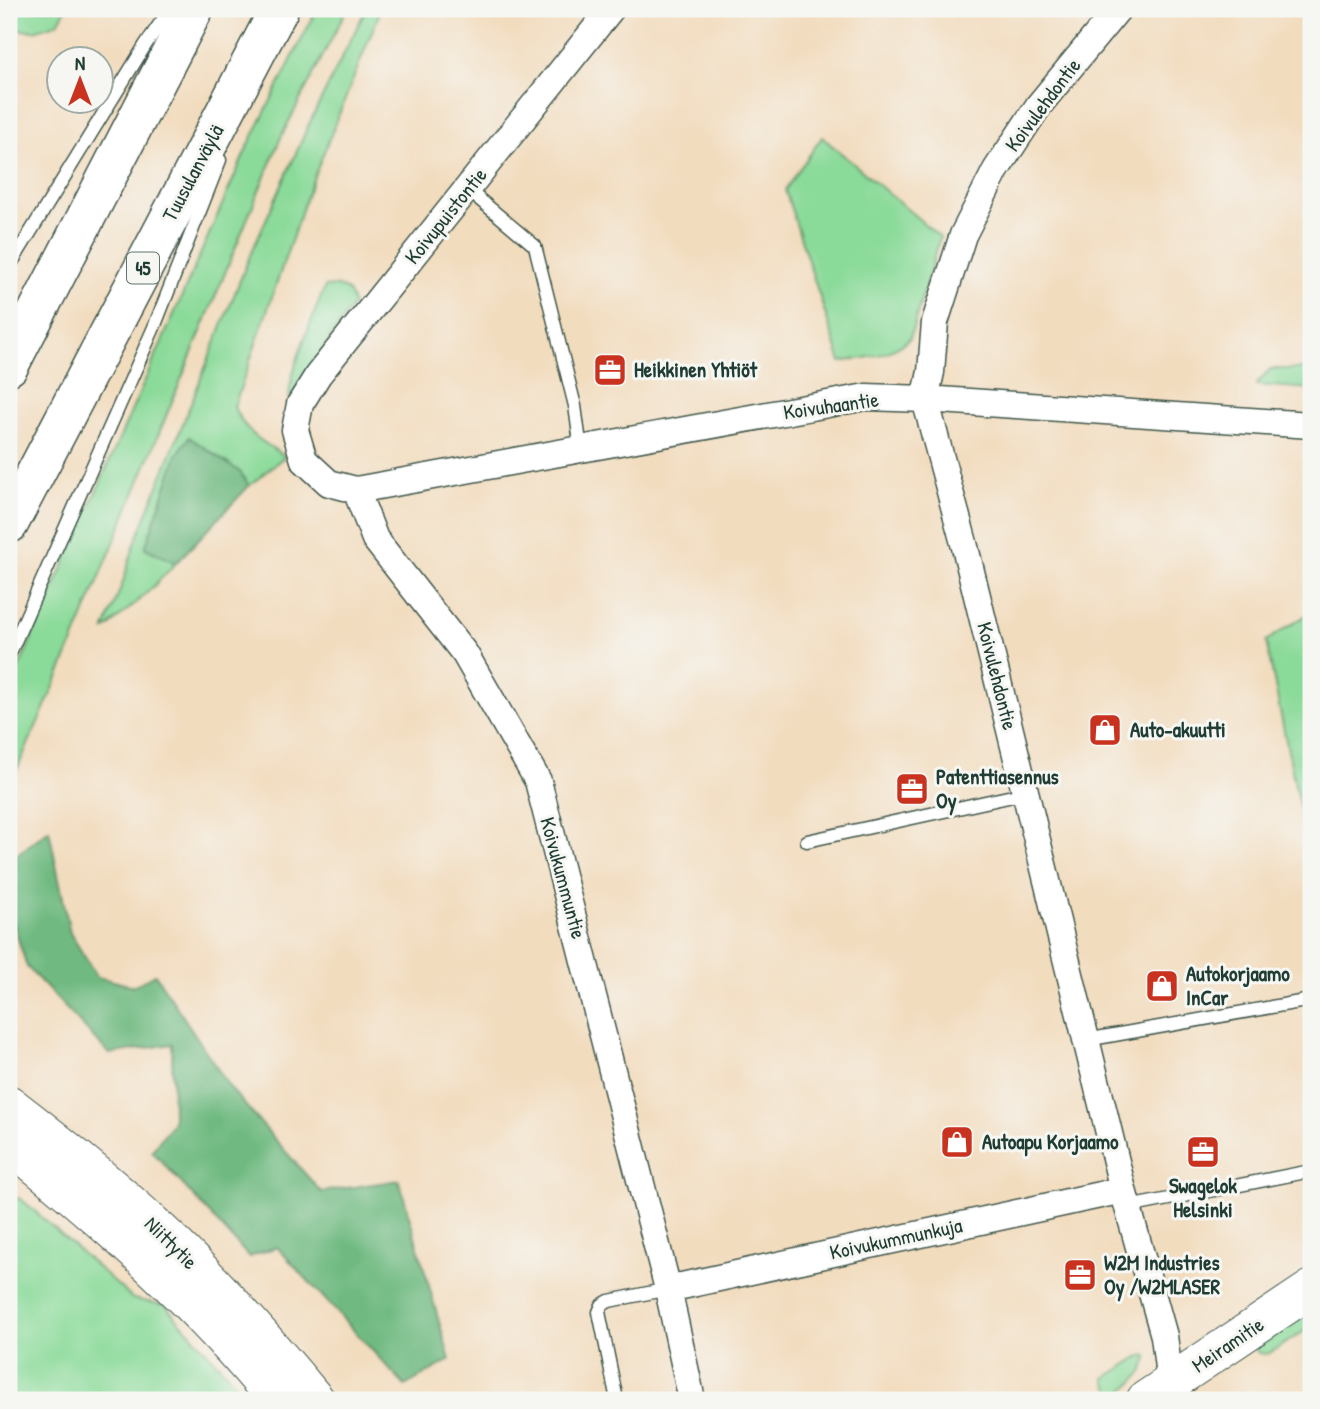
<svg xmlns="http://www.w3.org/2000/svg" width="1320" height="1409" font-family="'Patrick Hand',sans-serif">
<rect width="100%" height="100%" fill="#f6f6f2"/>
<filter id="ink" filterUnits="userSpaceOnUse"><feTurbulence type="fractalNoise" baseFrequency=".0143" numOctaves="2"/><feDisplacementMap in="SourceGraphic" scale="14" xChannelSelector="R" yChannelSelector="G"/><feConvolveMatrix kernelMatrix="1 2 1 2 8 2 1 2 1" color-interpolation-filters="sRGB"/></filter>
<filter id="wash" filterUnits="userSpaceOnUse"><feTurbulence type="fractalNoise" baseFrequency=".00686" numOctaves="4" result="noise"/><feDisplacementMap in="SourceGraphic" scale="28" xChannelSelector="R" yChannelSelector="G"/><feGaussianBlur stdDeviation="1.57" result="paint"/><feColorMatrix in="noise" values="0 0 0 0 0 0 0 0 0 0 0 0 0 0 0 0 0 1.4 0 .05"/><feComposite in="paint" operator="in"/></filter>
<g filter="url(#wash)">
<rect width="100%" height="100%" fill="#f2dcbe"/>
<path fill="#8ada99" stroke="#548c66" stroke-width="2" d="M 9,9 L 66,9 L 58,23 L 35,31 L 9,29 Z
M 317,9 L 347,9 L 281,137 L 64,664 L 9,787 L 9,690 L 247,148 Z
M 366,9 L 381,9 L 308,192 L 234,407 C 246,434 261,441 285,456 L 249,486 L 240,472 L 189,437 L 145,547 L 176,563 L 150,590 L 104,631 L 123,582 L 134,546 L 251,253 L 310,122 Z
M 822,137 L 940,237 L 910,338 C 890,357 867,357 841,362 L 785,190 Z
M 336,286 C 347,287 351,294 353,304 L 290,400 C 284,384 317,307 325,287 Z
M 1270,369 L 1311,369 L 1311,389 L 1256,385 Z
M 1311,612 L 1311,865 L 1266,641 Z
M 10,1197 L 21,1199 L 133,1299 L 165,1305 L 229,1376 L 247,1400 L 9,1400 Z
M 1311,1310 L 1311,1327 L 1268,1354 L 1258,1353 L 1255,1348 Z
M 1146,1355 L 1148,1356 L 1142,1373 L 1134,1382 L 1115,1398 L 1106,1383 L 1105,1378 L 1139,1357 Z"/>
<path fill="#6fba81" stroke="#477c5a" stroke-width="2" d="M 189,437 L 240,472 L 249,486 L 176,563 L 145,548 L 177,455 Z
M 49,830 L 70,933 L 97,977 L 134,986 L 155,974 L 230,1088 L 321,1192 L 399,1180 L 450,1360 L 405,1386 L 277,1247 L 249,1257 L 152,1151 L 173,1122 L 172,1044 L 109,1054 L 27,967 L 12,919 L 15,856 Z"/>
</g>
<g filter="url(#ink)">
<g fill="none" stroke-linecap="round" stroke-linejoin="round">
<defs>
<path id="lane" d="M 467,189 L 535,246 L 575,406 L 581,450
M 9,267 L 146,44 L 170,9
M 9,655 L 155,325 L 220,160
M 807,841 L 1026,793
M 1086,1040 L 1311,1000
M 1128,1207 L 1311,1171
M 617,1400 L 599,1312 L 602,1305 L 609,1301 L 668,1289"/>
<path id="street" d="M 611,9 L 318,375 L 300,404 L 295,430 L 304,460 L 329,483 L 356,490 L 375,539 L 465,654 L 538,781 L 668,1289 L 692,1400
M 1118,9 L 1039,105 L 996,170 L 963,235 L 935,322 L 931,372 L 925,399 L 965,547 L 1123,1190 L 1164,1336 L 1172,1399
M 356,490 L 866,397 L 925,399 L 1311,425
M 668,1289 L 1123,1190"/>
<path id="secondary" d="M 9,1104 C 61,1144 113,1186 161,1231 C 217,1283 268,1342 316,1400
M 9,1144 C 105,1221 198,1304 276,1400
M 1145,1400 L 1311,1289"/>
<path id="highway" d="M 9,366 L 194,9
M 9,524 L 279,9"/>
</defs>
<use href="#lane" stroke="#3f5549" stroke-width="15"/>
<use href="#street" stroke="#3f5549" stroke-width="29"/>
<use href="#secondary" stroke="#3f5549" stroke-width="39"/>
<use href="#highway" stroke="#3f5549" stroke-width="41"/>
<use href="#lane" stroke="#fff" stroke-width="12"/>
<use href="#street" stroke="#fff" stroke-width="26"/>
<use href="#secondary" stroke="#fff" stroke-width="37"/>
<use href="#highway" stroke="#fff" stroke-width="38"/>
</g>
</g>
<defs>
<symbol id="office-square" viewBox="-11 -11 22 22"><rect x="-9" y="-9" width="18" height="18" rx="4" fill="#c8321e" stroke="#f6f6f2"/><path d="M-6-3h4V-5.5h4V-3h4V5H-6ZM-1-4.5V-3h2v-1.5ZM-6 0V1H6V0Z" fill="#fff"/></symbol>
<symbol id="shop-square" viewBox="-11 -11 22 22"><rect x="-9" y="-9" width="18" height="18" rx="4" fill="#c8321e" stroke="#f6f6f2"/><path d="M-5-2.5h2.3a2.7 3.5 0 0 1 5.4 0H5L5.5 6h-11ZM-1.5-2.5h3a1.5 2.3 0 0 0-3 0Z" fill="#fff"/></symbol>
</defs>
<g fill-rule="evenodd">
<use href="#office-square" x="591" y="351" width="38" height="38"/>
<use href="#shop-square" x="1086" y="711" width="38" height="38"/>
<use href="#office-square" x="893" y="770" width="38" height="38"/>
<use href="#shop-square" x="1143" y="967" width="38" height="38"/>
<use href="#shop-square" x="938" y="1123" width="38" height="38"/>
<use href="#office-square" x="1184" y="1133" width="38" height="38"/>
<use href="#office-square" x="1061" y="1256" width="38" height="38"/>
</g>
<g text-anchor="middle" stroke-width="6" stroke-linejoin="round" paint-order="stroke">
<rect fill="#f6f6f2" stroke="#60746d" stroke-width="2" x="127" y="252.5" width="32" height="31" rx="5"/>
<g font-size="19" font-weight="bold" fill="#1f3d34">
<text x="143" y="275">45</text>
</g>
<g font-size="21" fill="#1f3d34" stroke="#f6f6f2">
<text transform="translate(1043 105) rotate(-53)" y="7">Koivulehdontie</text>
<text transform="translate(193 173) rotate(-62)" y="7">Tuusulanväylä</text>
<text transform="translate(446 216) rotate(-51)" y="7">Koivupuistontie</text>
<text transform="translate(831 406) rotate(-8)" y="7">Koivuhaantie</text>
<text transform="translate(997 676) rotate(76)" y="7">Koivulehdontie</text>
<text transform="translate(563 878) rotate(75)" y="7">Koivukummuntie</text>
<text transform="translate(896 1239) rotate(-12)" y="7">Koivukummunkuja</text>
<text transform="translate(171 1243) rotate(45)" y="7">Niittytie</text>
<text transform="translate(1228 1345) rotate(-34)" y="7">Meiramitie</text>
</g>
<g font-size="21" font-weight="bold" fill="#1f3d34" stroke="#f6f6f2" text-anchor="start">
<text x="634" y="377">Heikkinen Yhtiöt</text>
<text x="1130" y="737">Auto-akuutti</text>
<text x="936" y="784">Patenttiasennus<tspan x="936" dy="24">Oy</tspan></text>
<text x="1186" y="981">Autokorjaamo<tspan x="1186" dy="24">InCar</tspan></text>
<text x="982" y="1149">Autoapu Korjaamo</text>
<text x="1203" y="1193" text-anchor="middle">Swagelok<tspan x="1203" dy="24">Helsinki</tspan></text>
<text x="1104" y="1270">W2M Industries<tspan x="1104" dy="24">Oy /W2MLASER</tspan></text>
</g>
</g>
<rect width="1320" height="1409" fill="none" stroke="#f6f6f2" stroke-width="35"/>
<g transform="translate(80 80)"><circle r="33" fill="#f6f6f2" stroke="#a0aca6" stroke-width="2"/>
<path d="M0-5L12 26L0 18L-12 26Z" fill="#c8321e"/>
<text y="-10" font-size="19" font-weight="bold" text-anchor="middle" fill="#1f3d34">N</text>
</g>
</svg>
